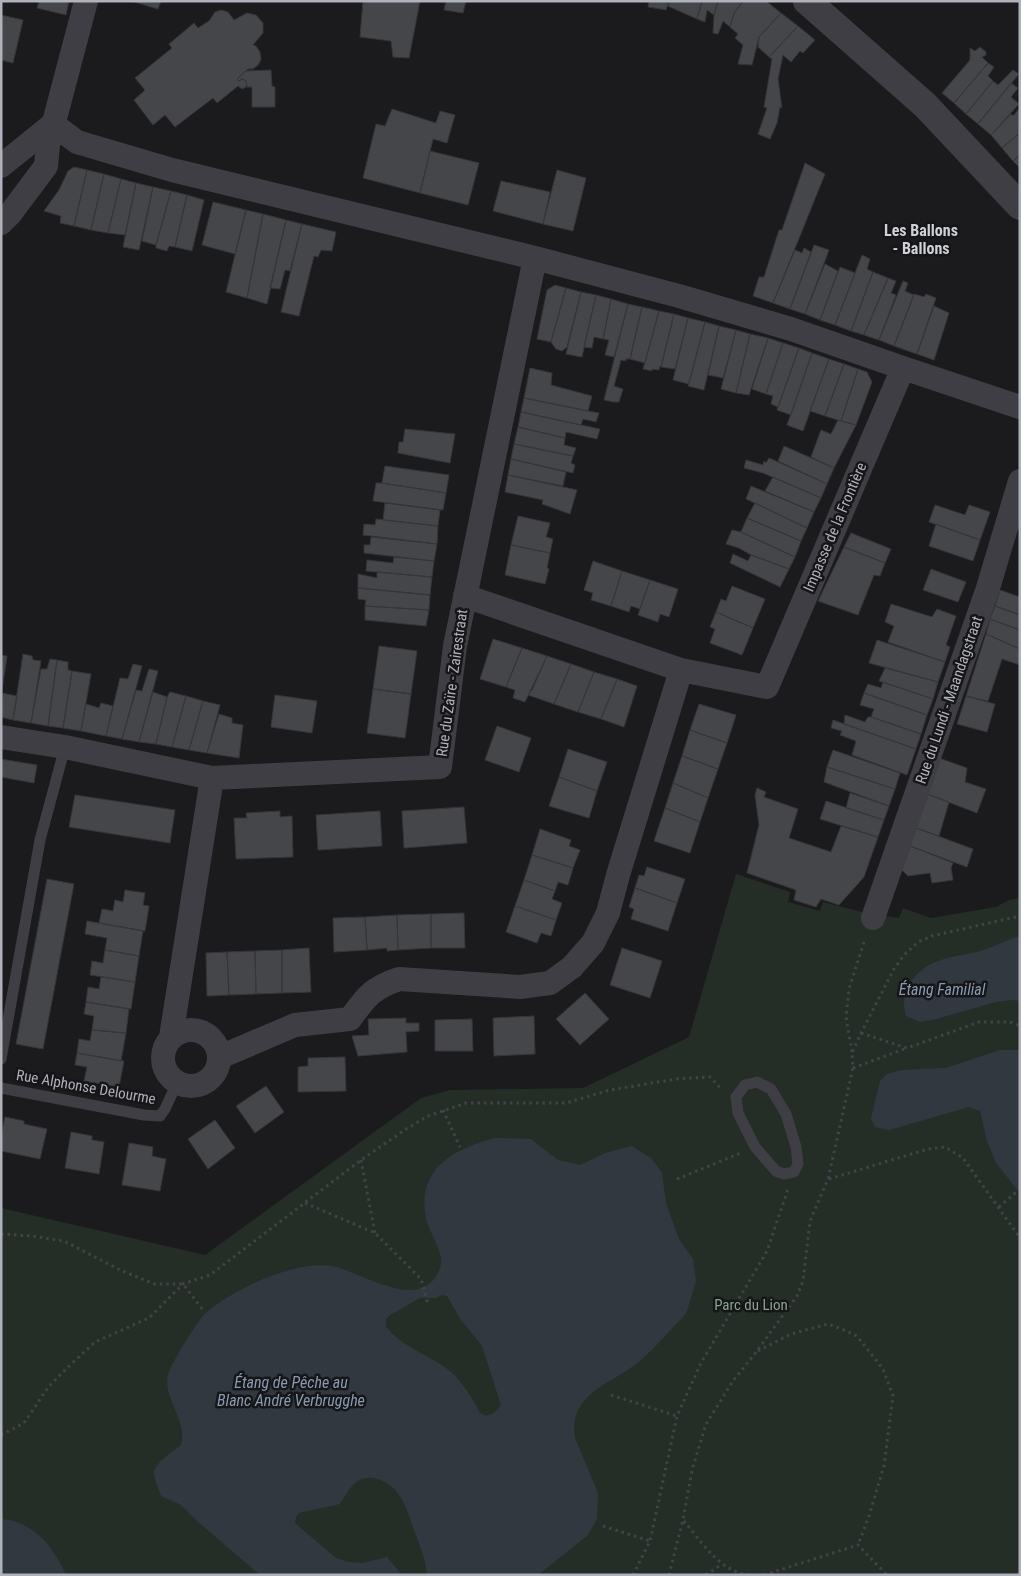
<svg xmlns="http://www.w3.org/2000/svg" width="1021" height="1576" font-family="'Roboto Condensed',sans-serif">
<rect width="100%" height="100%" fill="#1b1b1d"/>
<path fill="#252d27" d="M 736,874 L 790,892 L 788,902 L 820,911 L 823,902 L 866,913 L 899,918 L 903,908 L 931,918 L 996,907 L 1009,900 L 1020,898 L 1020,1575 L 1,1575 L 1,1208 L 205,1255 L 421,1098 L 450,1090 L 583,1088 L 689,1037 Z"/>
<path fill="#323840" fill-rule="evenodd" d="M 1020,936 L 1020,1001 L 1013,1000 L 996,1002 L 936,1019 L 920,1022 L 906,1016 C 903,1004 903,996 910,984 C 926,956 956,958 984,950 C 996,946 1008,939 1020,936 Z
M 1000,1050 L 1020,1050 L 1020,1193 L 996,1163 L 987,1141 L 980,1111 L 969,1107 L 889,1130 L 875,1127 L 871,1119 L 873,1110 L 880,1081 L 887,1074 L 902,1070 L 946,1068 Z
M 495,1138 L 531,1139 L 558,1160 L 580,1165 L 605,1153 L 632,1146 L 652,1159 L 662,1173 L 666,1203 L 679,1239 L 693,1259 L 696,1281 L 687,1311 L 683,1317 C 669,1331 657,1346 642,1359 C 615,1384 568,1391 575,1438 L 598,1493 L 597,1519 L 588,1535 L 538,1575 L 427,1575 C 426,1559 419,1545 414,1530 C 407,1510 401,1486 378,1479 C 357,1473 350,1488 340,1504 L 299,1513 L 296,1517 L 295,1523 L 336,1558 L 349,1562 L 363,1563 L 387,1557 L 402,1575 L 260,1575 L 197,1521 L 181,1505 L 161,1496 C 159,1489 154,1480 154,1473 C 154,1463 174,1451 181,1445 C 189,1419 158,1395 170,1369 C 176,1357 197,1320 207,1312 C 234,1289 295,1260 332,1266 C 358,1271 404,1303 429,1284 C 437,1278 442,1268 441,1258 C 439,1244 429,1232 426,1219 C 416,1169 453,1149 495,1138 ZM 442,1295 L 447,1296 L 461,1320 L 482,1346 L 501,1405 C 497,1411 490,1418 482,1414 C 478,1412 478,1408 476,1405 C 470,1395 461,1381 452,1373 C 434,1356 401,1348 386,1326 L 386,1319 L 390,1315 L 420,1298 L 436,1298 Z
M 1,1519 C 34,1521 54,1548 66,1575 L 1,1575 Z"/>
<path fill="#45464a" stroke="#363539" d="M 39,1 L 69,1 L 66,15 L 37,8 Z
M 131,1 L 161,1 L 158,9 Z
M 363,1 L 420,1 L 409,58 L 393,57 L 391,41 L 360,37 Z
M 446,1 L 466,1 L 463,13 L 444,10 Z
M 649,1 L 669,1 L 666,10 L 648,7 Z
M 669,1 L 702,1 L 697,19 L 668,6 Z
M 702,1 L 718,1 L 714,15 L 707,10 L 705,22 L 697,19 Z
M 718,1 L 743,1 L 734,13 L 730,27 L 723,21 L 718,34 L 713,33 L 714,15 Z
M 743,1 L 766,1 L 781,13 L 759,37 L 752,65 L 738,64 L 743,45 L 735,38 L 738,34 L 730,27 L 734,13 Z
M 221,10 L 228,12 L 234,20 L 247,13 L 256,15 L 263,23 L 263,33 L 253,45 L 256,46 L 260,52 L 261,60 L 258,65 L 253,69 L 248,69 L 237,79 L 239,81 L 242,79 L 245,80 L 247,85 L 246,87 L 242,89 L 238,86 L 217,103 L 213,98 L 175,127 L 165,115 L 153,125 L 134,100 L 145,90 L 135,78 L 172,48 L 169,44 L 194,23 L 198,28 L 209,21 L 215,12 Z
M 781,13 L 798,26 L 769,57 L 758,47 L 759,37 Z
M 1,15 L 23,20 L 13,63 L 1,60 Z
M 798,26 L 815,40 L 803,53 L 800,51 L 791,62 L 783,55 L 778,79 L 782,108 L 780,107 L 777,123 L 770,139 L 758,134 L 767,108 L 764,107 L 772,59 L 769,57 Z
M 980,47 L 986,52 L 986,55 L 982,57 L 988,63 L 954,103 L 942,93 L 970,60 L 970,48 L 975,51 Z
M 988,63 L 994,67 L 988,76 L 993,81 L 966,114 L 954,103 Z
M 271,70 L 272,86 L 275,87 L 275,107 L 252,107 L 252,87 L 246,87 L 247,85 L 245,80 L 242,79 L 239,81 L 237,79 L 246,71 Z
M 1013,70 L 1019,74 L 978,124 L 966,114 L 993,81 L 998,85 Z
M 1011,83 L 1018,88 L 1011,97 L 1019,104 L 991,135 L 978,124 Z
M 1020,108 L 1020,133 L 1002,148 L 991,135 L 1011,114 L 1013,116 Z
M 392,109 L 436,123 L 440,111 L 455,115 L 447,143 L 433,139 L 420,193 L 363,178 L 376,124 L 385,126 Z
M 1020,133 L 1020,155 L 1013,161 L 1002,148 Z
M 430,151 L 479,163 L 468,205 L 420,193 Z
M 1020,155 L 1020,168 L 1013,161 Z
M 805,163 L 825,174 L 773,303 L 753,296 L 759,277 L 764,277 L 779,230 L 782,230 Z
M 74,167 L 87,170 L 74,226 L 60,223 L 61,216 L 44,211 L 59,190 L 68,171 Z
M 87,170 L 104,174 L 91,230 L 74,226 Z
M 557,170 L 586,178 L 573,231 L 543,224 Z
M 104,174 L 121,179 L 108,233 L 91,230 Z
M 121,179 L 136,183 L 125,235 L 108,233 Z
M 501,181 L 550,192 L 543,224 L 493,211 Z
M 136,183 L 153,187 L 139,250 L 123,247 Z
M 153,187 L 171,191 L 156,245 L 142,241 Z
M 171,191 L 187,195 L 175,247 L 169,246 L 167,251 L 156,248 L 156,245 Z
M 187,195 L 204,200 L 192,251 L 175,247 Z
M 213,202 L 246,210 L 235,254 L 202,245 Z
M 246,210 L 263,214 L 247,298 L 226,292 Z
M 263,214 L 286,220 L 267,304 L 247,298 Z
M 286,220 L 302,224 L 290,271 L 285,270 L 280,289 L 270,288 Z
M 302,224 L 336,232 L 332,251 L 321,250 L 318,257 L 314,256 L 299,316 L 281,312 Z
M 814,245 L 829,250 L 805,314 L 790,309 Z
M 804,248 L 811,252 L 790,309 L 773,303 L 795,250 L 802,253 Z
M 862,255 L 870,259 L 867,269 L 873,272 L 851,331 L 835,325 Z
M 825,264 L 838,271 L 820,320 L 805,314 Z
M 840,267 L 855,273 L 835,325 L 820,320 Z
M 873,272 L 888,278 L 864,335 L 851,331 Z
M 888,278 L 896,281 L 891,293 L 896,295 L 879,340 L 864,335 Z
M 903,281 L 908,283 L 905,291 L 914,295 L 894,346 L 879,340 Z
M 555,285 L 566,288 L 551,342 L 537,339 L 547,290 Z
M 566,288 L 581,292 L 567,347 L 562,351 L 556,349 L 551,342 Z
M 581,292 L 596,295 L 582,357 L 566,354 Z
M 914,294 L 924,297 L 926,294 L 936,298 L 917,354 L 894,346 Z
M 596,295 L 611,299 L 603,339 L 594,337 L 592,348 L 584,347 Z
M 611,299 L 628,304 L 614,357 L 605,355 L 609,340 L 603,339 Z
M 628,304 L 642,307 L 630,359 L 626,359 L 626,361 L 621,360 L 614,386 L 623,389 L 619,402 L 614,402 L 604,400 Z
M 934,306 L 949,313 L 934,360 L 917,354 Z
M 642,307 L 659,311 L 645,363 L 630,359 Z
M 659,311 L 674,314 L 661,367 L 660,366 L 659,370 L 652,369 L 652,371 L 643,369 Z
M 674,314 L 688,318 L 675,369 L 661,367 Z
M 688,318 L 705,322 L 689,384 L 673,380 Z
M 705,322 L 719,326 L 704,390 L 688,386 Z
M 719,326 L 736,330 L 723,378 L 708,375 Z
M 736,330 L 750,334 L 736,393 L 721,389 Z
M 750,334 L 768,338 L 749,395 L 736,393 Z
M 768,338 L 783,343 L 766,394 L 752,389 Z
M 783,343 L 799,348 L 778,407 L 771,404 L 773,396 L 766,394 Z
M 799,348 L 812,353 L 791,415 L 777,410 Z
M 812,353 L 829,359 L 803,431 L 787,425 Z
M 829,359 L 844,364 L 825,416 L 810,411 Z
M 844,364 L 858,369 L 841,421 L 825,416 Z
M 530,368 L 552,373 L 551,385 L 592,396 L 588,411 L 524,398 Z
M 858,369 L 867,372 L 872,382 L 856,425 L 841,421 Z
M 524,398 L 588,411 L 599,413 L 596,422 L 583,419 L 581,425 L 521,412 Z
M 521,412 L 600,429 L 597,439 L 566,432 L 565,438 L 518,427 Z
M 838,420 L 856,425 L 834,468 L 811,457 L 821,430 L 831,434 Z
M 518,427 L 565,438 L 564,445 L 576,448 L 573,456 L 514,444 Z
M 405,429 L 455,434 L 450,463 L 398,453 L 399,442 L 403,442 Z
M 514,444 L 573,456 L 571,463 L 575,465 L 573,473 L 511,459 Z
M 784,446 L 834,468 L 827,484 L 778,461 Z
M 769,458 L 827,484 L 821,498 L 763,473 L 744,468 L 746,460 L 763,465 L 764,461 L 766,463 Z
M 511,459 L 566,472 L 563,486 L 508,475 Z
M 385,466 L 449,475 L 446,493 L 382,483 Z
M 508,475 L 577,490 L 570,514 L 542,504 L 543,500 L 505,492 Z
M 773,477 L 821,498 L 814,512 L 765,491 Z
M 376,483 L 382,483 L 446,493 L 443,510 L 373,501 Z
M 751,486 L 814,512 L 807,528 L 746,499 Z
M 385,503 L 440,510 L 438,526 L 383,520 Z
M 755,503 L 807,528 L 801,541 L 747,518 Z
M 935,505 L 965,515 L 969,505 L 990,512 L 980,540 L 929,522 Z
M 518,516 L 550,523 L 546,537 L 553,539 L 550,553 L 511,545 Z
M 747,518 L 801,541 L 795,557 L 741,532 Z
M 376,519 L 438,526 L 437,544 L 363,535 L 364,524 L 375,525 Z
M 936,524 L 980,540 L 973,561 L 929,546 Z
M 732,530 L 741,532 L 795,557 L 789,569 L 751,555 L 739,548 L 726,544 Z
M 851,533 L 891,549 L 885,563 L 844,547 Z
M 371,537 L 437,544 L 434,561 L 364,553 L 364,545 L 370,545 Z
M 511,545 L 550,553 L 547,568 L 549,569 L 545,584 L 505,575 Z
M 844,547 L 885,563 L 880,576 L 874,575 L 858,615 L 818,601 Z
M 733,554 L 748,561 L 751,555 L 789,569 L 780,587 L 730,563 Z
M 394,557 L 434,561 L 432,577 L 366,571 L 367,560 L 393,563 Z
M 593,561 L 622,571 L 611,606 L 591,600 L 593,593 L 584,590 Z
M 931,569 L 966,582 L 958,602 L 923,590 Z
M 622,571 L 650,580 L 640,609 L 631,606 L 629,612 L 611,606 Z
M 377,572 L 432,577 L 430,595 L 358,588 L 358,574 L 377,578 Z
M 650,580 L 678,589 L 669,617 L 660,614 L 658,622 L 638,615 Z
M 732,586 L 765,599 L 753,628 L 716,612 L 721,599 L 726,601 Z
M 358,588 L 430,595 L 429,610 L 365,606 L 366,600 L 358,599 Z
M 1000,590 L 1020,597 L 1020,615 L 995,606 Z
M 891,604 L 932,617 L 937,609 L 956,616 L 946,645 L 950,647 L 945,662 L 888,642 L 894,626 L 885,622 Z
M 365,606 L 429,610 L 426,626 L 365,620 Z
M 995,606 L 1020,615 L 1020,630 L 990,619 Z
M 716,612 L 753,628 L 742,655 L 710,643 L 715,629 L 710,627 Z
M 990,619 L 1020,630 L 1020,649 L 986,634 Z
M 986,634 L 1020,649 L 1020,665 L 1002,659 L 988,701 L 966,696 Z
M 493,639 L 522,648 L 506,687 L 480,679 Z
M 877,640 L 945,662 L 938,682 L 869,663 Z
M 379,646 L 417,651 L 411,694 L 373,689 Z
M 522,648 L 547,656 L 525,702 L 513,698 L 515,690 L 506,687 Z
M 23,654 L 32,656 L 33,660 L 41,661 L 31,723 L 13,720 Z
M 1,655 L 7,656 L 1,698 Z
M 547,656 L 571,664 L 554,704 L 528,695 L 532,690 Z
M 50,659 L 57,660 L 48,726 L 31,723 L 41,669 L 47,669 Z
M 57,660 L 68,662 L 68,670 L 72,671 L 63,728 L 48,726 Z
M 133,664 L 142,666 L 122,739 L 106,736 L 120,678 L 128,679 Z
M 571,664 L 594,672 L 578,712 L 554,704 Z
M 885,668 L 938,682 L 933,699 L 879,681 Z
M 149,669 L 158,671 L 139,742 L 122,739 L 136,690 L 142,691 Z
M 72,671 L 91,674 L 81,731 L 63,728 Z
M 594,672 L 617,679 L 601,719 L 578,712 Z
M 617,679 L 637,686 L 624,727 L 601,719 Z
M 883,682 L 933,699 L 927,715 L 864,693 L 868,684 L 881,688 Z
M 373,689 L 411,694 L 405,738 L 367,733 Z
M 153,692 L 167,697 L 156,744 L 139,742 Z
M 170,692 L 186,696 L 172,747 L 156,744 L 167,697 Z
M 2,693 L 17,696 L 13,720 L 1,717 Z
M 864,693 L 927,715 L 921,734 L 871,717 L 874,709 L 860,705 Z
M 275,695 L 317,701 L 312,733 L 271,727 Z
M 186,696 L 203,701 L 189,750 L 172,747 Z
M 966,696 L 995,704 L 987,732 L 957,724 Z
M 203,701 L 220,705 L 207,753 L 189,750 Z
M 101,703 L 113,706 L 106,736 L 81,731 L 86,704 L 99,708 Z
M 699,704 L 736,715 L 727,743 L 690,730 Z
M 219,714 L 232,718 L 232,723 L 243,725 L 239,758 L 207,753 Z
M 845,715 L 865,722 L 868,717 L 871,717 L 921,734 L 916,749 L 844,724 Z
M 833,720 L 916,749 L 907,775 L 852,755 L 856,741 L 840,735 L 842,731 L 831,728 Z
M 497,726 L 531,738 L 519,772 L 485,760 Z
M 690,730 L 727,743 L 718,769 L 682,756 Z
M 568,749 L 607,762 L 597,791 L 559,777 Z
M 833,750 L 900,773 L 895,789 L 827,767 Z
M 682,756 L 718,769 L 708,798 L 673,783 Z
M 939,758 L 967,768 L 965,782 L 986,789 L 977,813 L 927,794 Z
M 1,759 L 37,765 L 34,783 L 1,777 Z
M 827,767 L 895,789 L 889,806 L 824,782 Z
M 559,777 L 597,791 L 589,818 L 549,806 Z
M 673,783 L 708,798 L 700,822 L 665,808 Z
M 757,788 L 766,792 L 764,797 L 798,809 L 789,838 L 831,852 L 841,826 L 878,837 L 864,877 L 839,905 L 821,899 L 816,907 L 794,900 L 796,890 L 747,873 L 759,825 L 755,795 Z
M 850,793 L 889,806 L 884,820 L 846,808 Z
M 927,794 L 949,802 L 939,836 L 916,828 Z
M 75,795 L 175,810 L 170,843 L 69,827 Z
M 826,801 L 884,820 L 878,837 L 820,819 Z
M 464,807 L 467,843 L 404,848 L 402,811 Z
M 665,808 L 700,822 L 690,853 L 654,841 Z
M 280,811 L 280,817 L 292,816 L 293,857 L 236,859 L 234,818 L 247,818 L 246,813 Z
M 380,811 L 382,846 L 318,850 L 316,815 Z
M 916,828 L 973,849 L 967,867 L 910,846 Z
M 540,829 L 571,840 L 569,846 L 580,850 L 573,868 L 532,855 Z
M 910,846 L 953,863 L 951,868 L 953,880 L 932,883 L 930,873 L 908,876 L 902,870 Z
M 532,855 L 573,868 L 568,885 L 558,882 L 555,891 L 524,880 Z
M 647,867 L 685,879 L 677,903 L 635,888 L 639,875 L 644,876 Z
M 47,879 L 74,884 L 43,1049 L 16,1044 Z
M 524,880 L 555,891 L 552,899 L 562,903 L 556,920 L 515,906 Z
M 635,888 L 677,903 L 668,931 L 631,919 L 634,909 L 629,907 Z
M 125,890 L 145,893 L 143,905 L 149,906 L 145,931 L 99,923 L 102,909 L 113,911 L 115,900 L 123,902 Z
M 515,906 L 556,920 L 551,936 L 541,933 L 537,943 L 506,932 Z
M 464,913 L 465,948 L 431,948 L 431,914 Z
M 431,914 L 431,948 L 398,950 L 397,915 Z
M 397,915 L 398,950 L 387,951 L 387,948 L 367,950 L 365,917 Z
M 365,917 L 367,950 L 334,952 L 333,918 Z
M 87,921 L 143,931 L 139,956 L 105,950 L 107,938 L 85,934 Z
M 309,948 L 311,992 L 282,993 L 282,950 Z
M 622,948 L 662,961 L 650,998 L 610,985 Z
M 105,950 L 139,956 L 135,982 L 90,975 L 92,961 L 103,963 Z
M 282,950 L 282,993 L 256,994 L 255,951 Z
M 255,951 L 256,994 L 229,995 L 227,952 Z
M 227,952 L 229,995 L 207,996 L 206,953 Z
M 101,977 L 135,982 L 131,1009 L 86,1002 L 88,987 L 99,989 Z
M 585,993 L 609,1019 L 580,1045 L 556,1019 Z
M 86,1002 L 129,1009 L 126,1033 L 92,1030 L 94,1016 L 84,1014 Z
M 534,1016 L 535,1054 L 494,1056 L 493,1018 Z
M 406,1018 L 406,1023 L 419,1023 L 419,1031 L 406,1032 L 407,1052 L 358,1056 L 352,1036 L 369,1035 L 368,1019 Z
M 472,1019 L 473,1051 L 435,1051 L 435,1020 Z
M 92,1030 L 126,1033 L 121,1061 L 77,1053 L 79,1039 L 90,1041 Z
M 77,1053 L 124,1061 L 119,1087 L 84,1081 L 87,1067 L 75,1065 Z
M 345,1057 L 346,1091 L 298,1092 L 298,1067 L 308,1066 L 308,1058 Z
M 266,1086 L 284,1112 L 255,1133 L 236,1106 Z
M 5,1117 L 24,1121 L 24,1124 L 47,1129 L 40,1159 L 1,1151 L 1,1136 Z
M 215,1120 L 235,1148 L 208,1169 L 188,1139 Z
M 71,1132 L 92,1136 L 92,1140 L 104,1142 L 99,1174 L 65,1168 Z
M 129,1143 L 153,1147 L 152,1156 L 166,1159 L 160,1191 L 122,1185 Z"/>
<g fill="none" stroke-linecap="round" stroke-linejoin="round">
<path stroke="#424349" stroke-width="3" stroke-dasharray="2.5 4" stroke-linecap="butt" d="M 861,1033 L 907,1048 L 979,1022 L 1010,1022 L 1020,1026
M 852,1052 L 846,1017 L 849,989 L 865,939
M 853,1068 L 907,1048
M 443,1110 L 460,1147
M 361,1160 L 375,1233
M 677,1179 L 741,1153
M 829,1179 L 928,1149 L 945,1147 L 963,1158 L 1020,1238
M 305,1203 L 375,1233 L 421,1279 L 428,1304
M 999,1207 L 1020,1189
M 1,1234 L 32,1236 L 64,1241 L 122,1271 L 155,1284 L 183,1284 L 203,1310
M 758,1351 L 791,1334 L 828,1324 L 842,1329 L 857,1336 L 883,1369 L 893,1396 L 884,1466 L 869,1516 L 858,1545
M 611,1395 L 677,1416
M 1,1435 L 24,1423 L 49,1386 L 68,1367 L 95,1342 L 149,1318 L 183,1284 L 210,1275 L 361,1160 L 406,1129 L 428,1116 L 466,1103 L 566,1103 L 610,1090 L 676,1079 L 710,1077 L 722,1090
M 684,1521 C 702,1542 720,1573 751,1575
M 603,1526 L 650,1541
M 633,1575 L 650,1541 L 677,1416 L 701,1363 L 767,1251 L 788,1189
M 669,1575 L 683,1520 L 692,1470 L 706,1424 L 733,1381 L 757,1351 L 797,1296 L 803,1281 L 810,1221 L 828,1179 L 853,1068 L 852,1053 L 861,1033 L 894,969 L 904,955 L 918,942 L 932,936 L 1020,916
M 706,1575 L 722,1564
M 764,1575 L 858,1545 L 887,1575"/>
<path stroke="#3e3e44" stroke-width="11" d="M 1,1059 L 40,840 L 65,747
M 757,1082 L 771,1089 L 786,1114 L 796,1147 L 798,1164 L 794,1172 L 784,1174 L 776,1171 L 755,1147 L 738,1113 L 736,1097 L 745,1085 Z
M 1,1088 L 144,1115 L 160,1116 L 165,1109 L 177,1083"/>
<path stroke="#3e3e44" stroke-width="24" d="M 53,124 L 77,142 L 172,170 L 535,258 L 679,296 L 791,329 L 903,368 L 1020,407
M 1,166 L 53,124
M 1,223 L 10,214 L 46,166 L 48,145 L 86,1
M 465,596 L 681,670 L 767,687 L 903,368
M 1,737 L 65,747 L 212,778 L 440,767 L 455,646 L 535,258
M 873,918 L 988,588 L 1020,481
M163 1058a28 28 0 1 1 56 0a28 28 0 1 1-56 0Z
M 171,1037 L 212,778
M 220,1057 L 295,1025 L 350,1019 C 366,997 372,988 399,979 L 520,987 L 550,983 L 572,967 L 593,943 L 608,913 L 618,875 L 681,670"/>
<path stroke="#3e3e44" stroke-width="28" d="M 807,1 L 925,105 L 1020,206"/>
</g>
<g text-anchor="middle" stroke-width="5" stroke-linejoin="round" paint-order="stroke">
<g font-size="15" fill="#afb1bb" stroke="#161618">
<text transform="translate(835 527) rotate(-67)" y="5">Impasse de la Frontière</text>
<text transform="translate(452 683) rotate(-82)" y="5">Rue du Zaïre - Zairestraat</text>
<text transform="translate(949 700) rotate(-71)" y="5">Rue du Lundi - Maandagstraat</text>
<text transform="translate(86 1087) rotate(10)" y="5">Rue Alphonse Delourme</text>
</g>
<g font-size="15" fill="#87a58c" stroke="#161618">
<text x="751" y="1310">Parc du Lion</text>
</g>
<g font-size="16" font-weight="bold" fill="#cfd1d8" stroke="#161618">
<text x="921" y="236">Les Ballons<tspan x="921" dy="18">- Ballons</tspan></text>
</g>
<g font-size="16" font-style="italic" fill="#899bb3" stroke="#161618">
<text x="942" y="995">Étang Familial</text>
<text x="291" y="1388">Étang de Pêche au<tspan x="291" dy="18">Blanc André Verbrugghe</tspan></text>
</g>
</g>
<rect width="1021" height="1576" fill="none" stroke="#afb1bb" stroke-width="5"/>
</svg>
